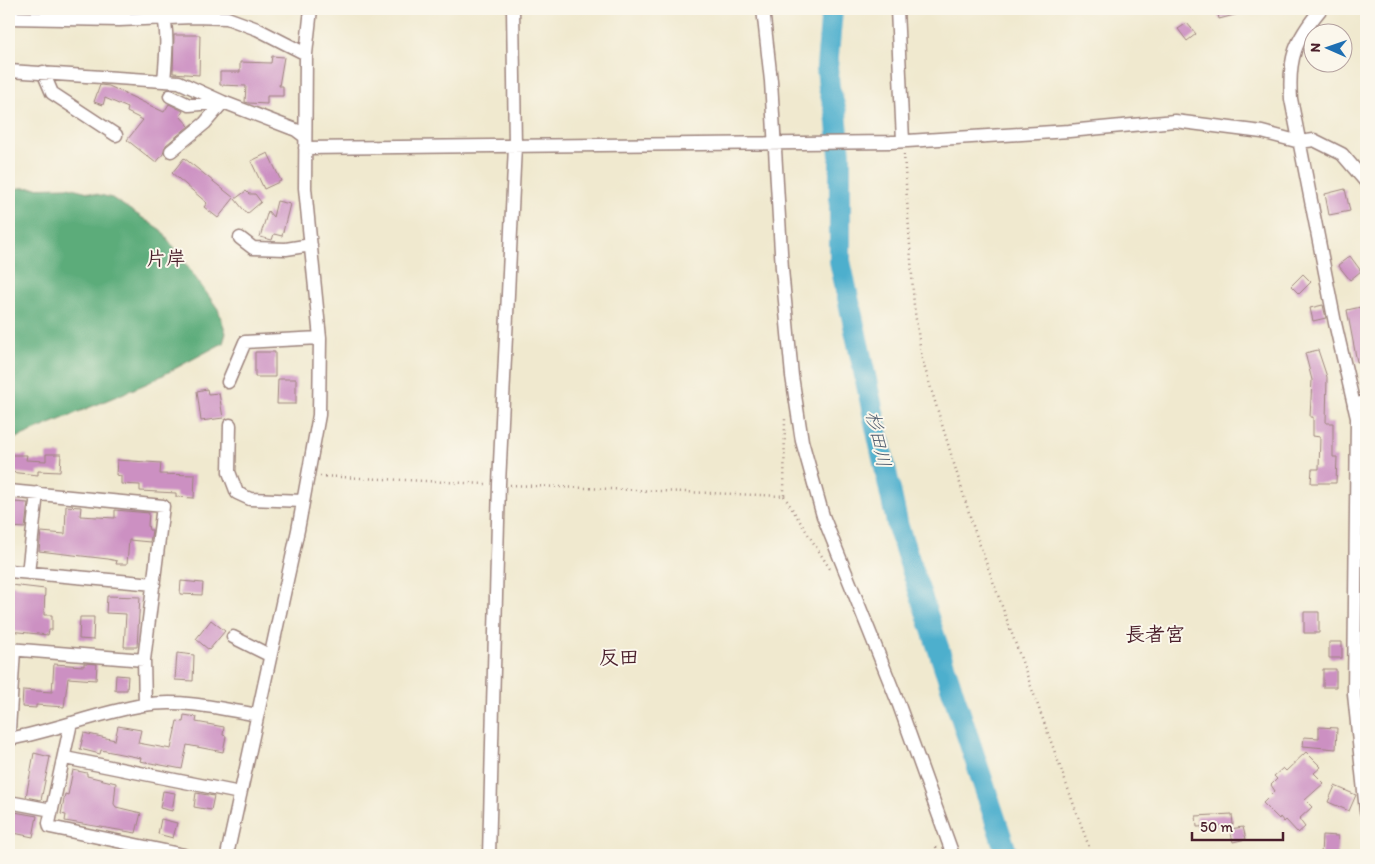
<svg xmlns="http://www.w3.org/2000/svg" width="1375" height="864" font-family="Itim,'Klee One',sans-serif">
<rect width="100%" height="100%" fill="#fbf7ec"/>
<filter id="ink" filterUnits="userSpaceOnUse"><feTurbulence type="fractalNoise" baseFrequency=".02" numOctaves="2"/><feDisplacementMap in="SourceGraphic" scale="10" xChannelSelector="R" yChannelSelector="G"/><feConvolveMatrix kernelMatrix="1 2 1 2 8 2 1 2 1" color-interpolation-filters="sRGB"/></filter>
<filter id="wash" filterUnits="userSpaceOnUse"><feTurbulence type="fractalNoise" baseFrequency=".0096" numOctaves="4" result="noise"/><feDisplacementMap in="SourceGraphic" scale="20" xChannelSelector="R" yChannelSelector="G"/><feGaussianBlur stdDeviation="1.12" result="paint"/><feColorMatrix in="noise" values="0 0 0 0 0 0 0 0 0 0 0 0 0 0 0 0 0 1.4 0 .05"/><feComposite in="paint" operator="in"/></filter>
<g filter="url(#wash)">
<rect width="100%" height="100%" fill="#f0e9cf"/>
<path fill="#5bac7a" stroke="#526652" d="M 68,187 L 112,198 L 161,230 L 218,309 L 226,333 L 223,343 L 148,383 L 9,441 L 9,191 L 19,188 Z"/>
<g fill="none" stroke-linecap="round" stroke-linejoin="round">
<path stroke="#4eafcd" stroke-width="22" d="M 832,9 L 827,67 L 829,88 L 836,112 L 840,155 L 840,261 L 898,527 L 1007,855"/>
</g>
<g id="blocks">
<path fill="#cc90c2" d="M 1217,9 L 1246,9 L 1246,12 L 1219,19 Z
M 1187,23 L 1196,34 L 1187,41 L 1178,29 Z
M 174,35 L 200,35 L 199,75 L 173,73 Z
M 272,56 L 284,57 L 279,86 L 283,86 L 283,96 L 267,96 L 267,104 L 249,103 L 245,102 L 246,86 L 220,85 L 220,72 L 240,72 L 240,62 L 271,63 Z
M 100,85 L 109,86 L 164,112 L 169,104 L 183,111 L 180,116 L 189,126 L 166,145 L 163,154 L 156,163 L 127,140 L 143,120 L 127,112 L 128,108 L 105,98 L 103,105 L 94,102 Z
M 268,153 L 281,181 L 264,189 L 251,161 Z
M 184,158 L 234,198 L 218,218 L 204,207 L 207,203 L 172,173 Z
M 1345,189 L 1350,211 L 1329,215 L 1325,194 Z
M 246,191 L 249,194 L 255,194 L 261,202 L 247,214 L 235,199 Z
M 277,201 L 290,204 L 282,236 L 274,234 L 272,240 L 260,237 L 268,211 L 273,217 Z
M 1350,256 L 1361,271 L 1350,280 L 1338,265 Z
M 1303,274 L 1311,282 L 1299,294 L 1291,286 Z
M 1323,305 L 1326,318 L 1313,321 L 1310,308 Z
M 1361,307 L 1366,332 L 1366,360 L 1357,362 L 1347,310 Z
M 1318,350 L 1327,377 L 1326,423 L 1333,423 L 1333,457 L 1337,457 L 1336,483 L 1311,483 L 1312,469 L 1319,469 L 1320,437 L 1313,436 L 1313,417 L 1310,417 L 1312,380 L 1305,353 Z
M 255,352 L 275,352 L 275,377 L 255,377 Z
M 278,379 L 296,379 L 296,404 L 277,404 Z
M 207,389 L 208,394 L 219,393 L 223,418 L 201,421 L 197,391 Z
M 46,454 L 61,454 L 60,472 L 38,471 L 38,475 L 9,472 L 9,455 L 27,455 L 26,460 L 46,461 Z
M 117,460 L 161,463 L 160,474 L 195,475 L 194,498 L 176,497 L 176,493 L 140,491 L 140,485 L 121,484 L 121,476 L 116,475 Z
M 14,502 L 28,503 L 25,528 L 12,527 Z
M 66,506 L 81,507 L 80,516 L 115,518 L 115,510 L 149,513 L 148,525 L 149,530 L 152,530 L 150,542 L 129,540 L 127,564 L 116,564 L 117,561 L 108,559 L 39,551 L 41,532 L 65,534 Z
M 181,581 L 203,583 L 202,595 L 180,594 Z
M 11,585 L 45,589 L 44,615 L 52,615 L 52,630 L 49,630 L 48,635 L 9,631 Z
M 107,596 L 140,597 L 137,647 L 124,647 L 126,614 L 106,613 Z
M 1304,612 L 1319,612 L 1319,633 L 1304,633 Z
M 80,617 L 94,617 L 93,640 L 79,639 Z
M 211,620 L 225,631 L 209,650 L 196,639 Z
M 1329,642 L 1342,642 L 1342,658 L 1329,658 Z
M 177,653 L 194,655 L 193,681 L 175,680 Z
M 84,663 L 97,664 L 96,680 L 68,678 L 64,707 L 36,705 L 36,708 L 22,707 L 23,690 L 52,692 L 54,664 L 84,666 Z
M 1323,669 L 1336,669 L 1336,687 L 1323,687 Z
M 116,675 L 128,676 L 127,690 L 115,690 Z
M 184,715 L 197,717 L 196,722 L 224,727 L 223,735 L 226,736 L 223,752 L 187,745 L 182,769 L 140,761 L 141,758 L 101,750 L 100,754 L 80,749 L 84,733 L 115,740 L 118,726 L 141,730 L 138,743 L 171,749 L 177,721 L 183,722 Z
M 1319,727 L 1337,728 L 1336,749 L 1303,746 L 1304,737 L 1319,738 Z
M 1306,752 L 1321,767 L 1314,773 L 1324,783 L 1305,800 L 1312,807 L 1299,819 L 1305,827 L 1298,833 L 1286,820 L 1284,822 L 1280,817 L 1279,819 L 1263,803 L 1275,791 L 1271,785 L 1277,779 L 1274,776 L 1283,768 L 1286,771 Z
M 34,753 L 50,757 L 41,800 L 26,797 Z
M 73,770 L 87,773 L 87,776 L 116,783 L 114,804 L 116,807 L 141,813 L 136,833 L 65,821 L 66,815 L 61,814 L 65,794 L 68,795 Z
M 1335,786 L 1356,795 L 1349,811 L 1328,802 Z
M 163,791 L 175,793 L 172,811 L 160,808 Z
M 196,793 L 214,796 L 211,810 L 194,807 Z
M 9,811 L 37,816 L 33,837 L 9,832 Z
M 1232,814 L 1233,825 L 1197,827 L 1196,816 Z
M 161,819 L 177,823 L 173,838 L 158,834 Z
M 1243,827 L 1246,839 L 1233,842 L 1230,829 Z
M 1322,835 L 1338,836 L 1337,855 L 1321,855 Z"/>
</g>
</g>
<g filter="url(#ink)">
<use href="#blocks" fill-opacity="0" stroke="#9d847d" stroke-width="1"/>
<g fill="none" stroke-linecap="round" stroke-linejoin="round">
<defs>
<path id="minor" d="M 162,9 C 169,32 166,57 164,81
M 763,9 L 771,81 L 782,269 L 792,376 L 802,441 L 823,516 L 899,705 L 953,855
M 897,9 L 903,141
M 1321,9 C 1295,40 1288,58 1291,99 L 1335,323 L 1357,418 L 1354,694 L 1366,811
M 9,18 L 119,20 L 193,17 L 227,18 L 257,29 L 306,54
M 9,71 L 179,82 L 223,102 L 296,130 L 304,136
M 43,72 L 52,93 L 116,135
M 170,96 L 189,105 L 223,102
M 305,148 L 891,142 L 1069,131 L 1175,121 L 1262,132 L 1300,142 L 1314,140 L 1342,154 L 1366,182
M 171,151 L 205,123 L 223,102
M 240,238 L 253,248 L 286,249 L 311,245
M 228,382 L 245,342 L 320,338
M 1354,406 L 1366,401
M 230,425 L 229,472 L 237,493 L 250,499 L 303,501
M 9,491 L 163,506 L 144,660 L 145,705
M 9,571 L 154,584
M 28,573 L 37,493
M 233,637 L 269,655
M 9,649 L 144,660
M 71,723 L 49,823 L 50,827 L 184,855
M 9,730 L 14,650
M 9,739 C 54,731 97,713 143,705 C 181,699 219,708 257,715
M 65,758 L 240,793
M 9,802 L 52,810
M 227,855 L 298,530 L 319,415 L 320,338 L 305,188 L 306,54 L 311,9
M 489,855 L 499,484 L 515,146 L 513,9"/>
</defs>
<use href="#minor" stroke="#9d847d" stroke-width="15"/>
<path stroke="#9d847d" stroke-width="2.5" stroke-dasharray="1 4" stroke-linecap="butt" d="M 904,154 L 914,306 L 922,359 L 973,526 L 1092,855
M 320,476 L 487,484
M 510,485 L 784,496 L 785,416
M 784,496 L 830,569
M 936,847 L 938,855"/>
<use href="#minor" stroke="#fff" stroke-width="12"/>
</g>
</g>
<g text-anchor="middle" stroke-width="4" stroke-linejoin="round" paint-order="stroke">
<g font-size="19" font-style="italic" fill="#4c596c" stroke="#fbf7ec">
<text transform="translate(879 439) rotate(78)" y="7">杉田川</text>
</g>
<g font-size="20" font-weight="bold" fill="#4a1f2b" stroke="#fbf7ec">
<text x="166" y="265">片岸</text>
<text x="1155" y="641">長者宮</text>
<text x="619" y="664">反田</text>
</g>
</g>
<rect width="1375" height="864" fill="none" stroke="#fbf7ec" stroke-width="30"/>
<g transform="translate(1328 48) rotate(272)"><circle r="24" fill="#fbf7ec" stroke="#b4a19f"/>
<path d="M0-4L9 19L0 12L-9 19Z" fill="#1f6fb2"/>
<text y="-8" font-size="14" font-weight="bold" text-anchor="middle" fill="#4a1f2b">N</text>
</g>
<path d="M1192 832v8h91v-8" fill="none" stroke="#4a1f2b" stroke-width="2.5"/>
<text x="1200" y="832" font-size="15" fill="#4a1f2b" stroke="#fbf7ec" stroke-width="4" paint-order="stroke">50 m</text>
</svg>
